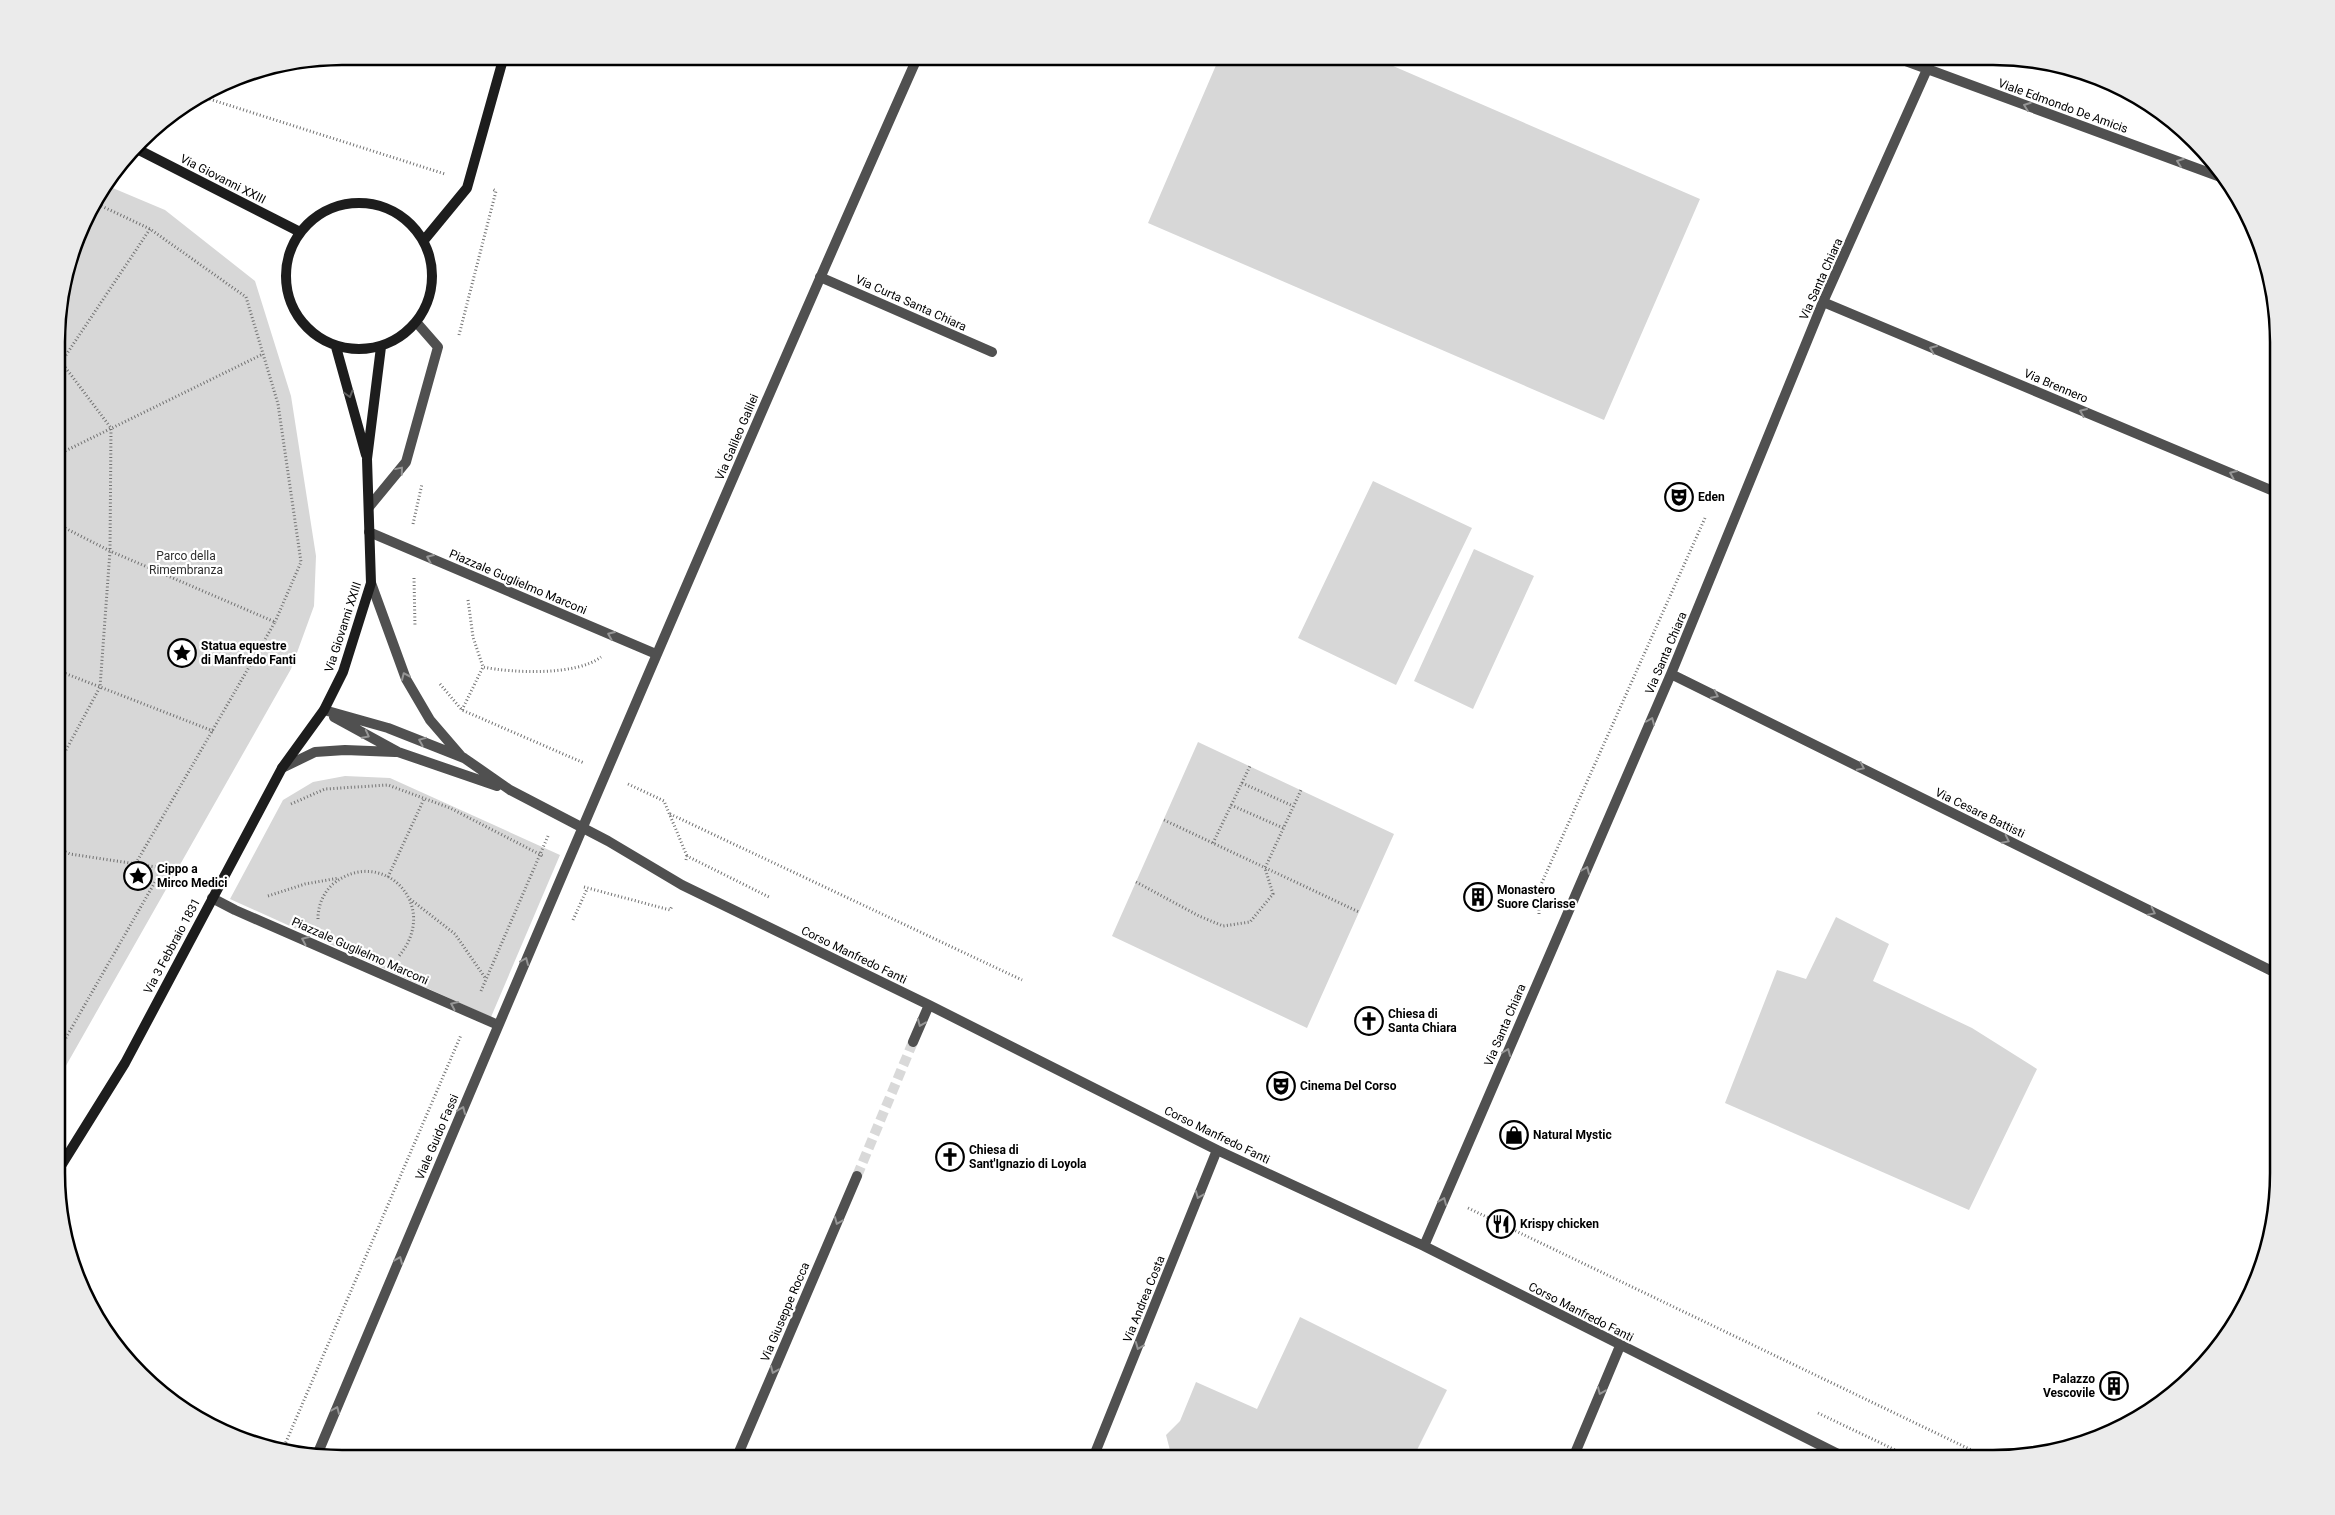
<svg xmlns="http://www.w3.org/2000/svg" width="2335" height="1515" font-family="Roboto,sans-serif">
<rect width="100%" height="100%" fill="#fff"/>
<path fill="#d7d7d7" d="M 1220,56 L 1370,56 L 1700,199 L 1604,420 L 1148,223 Z
M 108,186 L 165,210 L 255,281 L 291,396 L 316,556 L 314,606 L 291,669 L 59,1078 L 59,305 L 86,215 Z
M 1373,481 L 1472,528 L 1396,685 L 1298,638 Z
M 1474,549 L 1534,576 L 1473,709 L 1414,681 Z
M 1198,742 L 1394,834 L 1307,1028 L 1112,936 Z
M 345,776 L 390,778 L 560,855 L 491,1017 L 230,899 L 283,800 L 313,782 Z
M 1836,917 L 1889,944 L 1873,981 L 1972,1028 L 2037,1069 L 1969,1210 L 1725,1103 L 1777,970 L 1806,979 Z
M 1300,1317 L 1447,1390 L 1413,1458 L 1172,1458 L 1166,1435 L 1180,1421 L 1196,1382 L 1257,1409 Z"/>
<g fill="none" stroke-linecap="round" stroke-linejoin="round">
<path stroke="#d9d9d9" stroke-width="10" stroke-dasharray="10 5" stroke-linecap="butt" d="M 857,1176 L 913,1042"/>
<path stroke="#727272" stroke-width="3" stroke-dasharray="1 2.5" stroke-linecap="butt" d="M 2073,69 L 2102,80
M 203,97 L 445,174
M 95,203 L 150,229 L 246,297 L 278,404 L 301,562 L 275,622
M 459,335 L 496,191 L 492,189
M 59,359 L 111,428 L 110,551 L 100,687 L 59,763
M 62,361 L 150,229
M 59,454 L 263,354
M 413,524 L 422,484
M 59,525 L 110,551 L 275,622 L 136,863
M 414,578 L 415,627
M 468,600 L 473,637 L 483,667
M 59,671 L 213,731
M 440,684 L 462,710 L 584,763
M 462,710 L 483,667 C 512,673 576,676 601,657
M 1242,783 L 1293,806
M 628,784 L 664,801 L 687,856
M 291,804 L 325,789 L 388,785 L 450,808 L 543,856
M 1231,805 L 1283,828
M 670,814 L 1022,980
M 1164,820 L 1359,912
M 1213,843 L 1250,766
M 59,849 L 70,854 L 163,868 L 59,1050
M 686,860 L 687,856 L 769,897
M 388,877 L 424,799
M 1136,882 L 1199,916 L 1223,926 L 1250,922 L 1273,894 L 1265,868 L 1301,790
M 584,887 L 670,910 L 672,906
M 268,896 L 305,884 L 339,878
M 410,899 L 455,934 L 486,979
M 1539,914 L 1539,889 L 1705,518
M 318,919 C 318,906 323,893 333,884 C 381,845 442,904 399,956
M 573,920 L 587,889
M 481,991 L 548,836
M 1468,1208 L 1988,1458
M 1818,1413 L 1912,1458
M 283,1449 L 461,1035"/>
<path stroke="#505050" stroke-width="10" d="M 369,507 L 406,462 L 438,347 L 417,323
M 212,898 L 235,910 L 498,1025"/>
<path stroke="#505050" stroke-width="10" d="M 1892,56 L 2226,179
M 820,277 L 992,352
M 1823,302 L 2278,493
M 369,532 L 656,654
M 371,583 L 406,679 L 430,720 L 461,756
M 1671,674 L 2278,974
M 324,710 L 388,728 L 464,758 L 510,790 L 608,841 L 682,885 L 929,1005 L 1217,1150 L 1424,1246 L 1846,1458
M 334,717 L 398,752 L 497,786
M 282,768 L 315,752 L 345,750 L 395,752
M 913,1042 L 929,1005
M 1424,1246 L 1671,674 L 1823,302 L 1933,56
M 317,1455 C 514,987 712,520 918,56
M 1093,1458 L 1217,1150
M 1573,1458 L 1620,1346
M 736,1459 L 857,1176"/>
<path stroke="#1d1d1d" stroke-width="10" d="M 137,149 L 298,231
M286 276a73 73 0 1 1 146 0a73 73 0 1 1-146 0Z
M 425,239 L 467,188 L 504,56
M 336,347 L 366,455
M 59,1169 L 125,1063 L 282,768 L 324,710 L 343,672 L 371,583 L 367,459 L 381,347"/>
</g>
<defs><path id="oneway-chevron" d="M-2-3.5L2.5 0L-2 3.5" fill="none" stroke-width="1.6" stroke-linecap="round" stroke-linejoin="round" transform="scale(1.25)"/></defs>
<g stroke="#969696">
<use href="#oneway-chevron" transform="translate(2027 106) rotate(-160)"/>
<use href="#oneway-chevron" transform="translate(2180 162) rotate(-160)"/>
<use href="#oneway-chevron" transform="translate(1933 349) rotate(-157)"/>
<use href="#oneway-chevron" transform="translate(2083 412) rotate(-157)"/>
<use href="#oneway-chevron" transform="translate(400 470) rotate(-50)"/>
<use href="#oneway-chevron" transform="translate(2233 474) rotate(-157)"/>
<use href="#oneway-chevron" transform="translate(430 558) rotate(-157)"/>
<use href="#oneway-chevron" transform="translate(611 635) rotate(-157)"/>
<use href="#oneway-chevron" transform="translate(405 676) rotate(-114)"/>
<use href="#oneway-chevron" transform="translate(1715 695) rotate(26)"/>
<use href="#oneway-chevron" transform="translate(1651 721) rotate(-67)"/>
<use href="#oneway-chevron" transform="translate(366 735) rotate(27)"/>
<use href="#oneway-chevron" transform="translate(422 741) rotate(-158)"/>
<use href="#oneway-chevron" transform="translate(1861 767) rotate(26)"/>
<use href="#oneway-chevron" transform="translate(2006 840) rotate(26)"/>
<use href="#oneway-chevron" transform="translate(1586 870) rotate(-67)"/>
<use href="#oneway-chevron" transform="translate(2152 912) rotate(26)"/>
<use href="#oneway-chevron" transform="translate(305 940) rotate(-156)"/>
<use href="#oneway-chevron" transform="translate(525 961) rotate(-67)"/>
<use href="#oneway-chevron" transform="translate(454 1005) rotate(-156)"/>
<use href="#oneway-chevron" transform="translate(921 1023) rotate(113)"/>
<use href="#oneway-chevron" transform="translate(1507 1052) rotate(-67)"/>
<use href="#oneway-chevron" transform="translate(462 1110) rotate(-67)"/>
<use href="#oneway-chevron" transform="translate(1199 1195) rotate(112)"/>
<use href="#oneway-chevron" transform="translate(1443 1201) rotate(-67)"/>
<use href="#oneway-chevron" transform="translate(838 1221) rotate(113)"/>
<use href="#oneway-chevron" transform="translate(399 1260) rotate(-67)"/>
<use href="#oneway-chevron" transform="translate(1139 1346) rotate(112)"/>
<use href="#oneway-chevron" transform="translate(774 1370) rotate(113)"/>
<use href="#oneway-chevron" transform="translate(1601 1391) rotate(113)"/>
<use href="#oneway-chevron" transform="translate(336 1410) rotate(-67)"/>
</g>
<use stroke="#616161" href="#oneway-chevron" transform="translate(349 394) rotate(74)"/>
<defs>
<symbol id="theatre-ring" viewBox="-11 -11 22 22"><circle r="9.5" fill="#fff" stroke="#000" stroke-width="1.5"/><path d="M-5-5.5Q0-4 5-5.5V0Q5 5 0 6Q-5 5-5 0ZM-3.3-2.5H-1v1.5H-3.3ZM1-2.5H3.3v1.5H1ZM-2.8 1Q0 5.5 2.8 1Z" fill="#000"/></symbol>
<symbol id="sight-ring" viewBox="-11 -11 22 22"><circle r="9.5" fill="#fff" stroke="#000" stroke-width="1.5"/><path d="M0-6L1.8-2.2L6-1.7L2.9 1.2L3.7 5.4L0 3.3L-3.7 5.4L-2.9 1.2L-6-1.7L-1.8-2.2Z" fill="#000"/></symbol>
<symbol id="building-ring" viewBox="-11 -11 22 22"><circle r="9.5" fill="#fff" stroke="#000" stroke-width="1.5"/><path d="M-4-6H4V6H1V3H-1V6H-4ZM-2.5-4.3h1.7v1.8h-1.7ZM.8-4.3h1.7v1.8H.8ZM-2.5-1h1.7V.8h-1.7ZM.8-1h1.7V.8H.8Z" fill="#000"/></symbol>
<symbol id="church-ring" viewBox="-11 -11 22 22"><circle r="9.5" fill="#fff" stroke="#000" stroke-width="1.5"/><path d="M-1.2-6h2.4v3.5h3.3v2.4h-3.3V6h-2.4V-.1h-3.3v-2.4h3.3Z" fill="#000"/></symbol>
<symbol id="shop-ring" viewBox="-11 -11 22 22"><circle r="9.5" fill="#fff" stroke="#000" stroke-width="1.5"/><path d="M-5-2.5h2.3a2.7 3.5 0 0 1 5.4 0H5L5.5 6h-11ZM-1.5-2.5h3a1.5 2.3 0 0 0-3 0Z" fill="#000"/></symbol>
<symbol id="restaurant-ring" viewBox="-11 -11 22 22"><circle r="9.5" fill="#fff" stroke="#000" stroke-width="1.5"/><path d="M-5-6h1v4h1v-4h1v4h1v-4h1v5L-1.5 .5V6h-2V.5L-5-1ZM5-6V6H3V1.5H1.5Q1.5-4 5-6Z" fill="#000"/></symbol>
</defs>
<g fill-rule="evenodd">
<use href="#theatre-ring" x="1663" y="481" width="32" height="32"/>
<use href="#sight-ring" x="166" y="637" width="32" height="32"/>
<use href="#sight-ring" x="122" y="860" width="32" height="32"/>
<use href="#building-ring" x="1462" y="881" width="32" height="32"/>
<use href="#church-ring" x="1353" y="1005" width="32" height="32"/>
<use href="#theatre-ring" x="1265" y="1070" width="32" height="32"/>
<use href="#shop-ring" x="1498" y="1119" width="32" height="32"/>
<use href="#church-ring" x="934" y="1141" width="32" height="32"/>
<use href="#restaurant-ring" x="1485" y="1208" width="32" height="32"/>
<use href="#building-ring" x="2098" y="1370" width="32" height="32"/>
</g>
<g text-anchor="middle" stroke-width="4.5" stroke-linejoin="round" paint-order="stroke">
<g font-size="12" fill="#000" stroke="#fff">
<text transform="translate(2063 106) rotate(20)" y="4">Viale Edmondo De Amicis</text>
<text transform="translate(223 179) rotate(27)" y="4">Via Giovanni XXIII</text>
<text transform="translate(1821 279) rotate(-66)" y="4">Via Santa Chiara</text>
<text transform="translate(911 303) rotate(24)" y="4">Via Curta Santa Chiara</text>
<text transform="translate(2056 386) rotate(23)" y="4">Via Brennero</text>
<text transform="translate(737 437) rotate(-67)" y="4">Via Galileo Galilei</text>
<text transform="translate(518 582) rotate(23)" y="4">Piazzale Guglielmo Marconi</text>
<text transform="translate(343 627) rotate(-72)" y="4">Via Giovanni XXIII</text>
<text transform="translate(1666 653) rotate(-67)" y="4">Via Santa Chiara</text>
<text transform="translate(1980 813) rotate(26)" y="4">Via Cesare Battisti</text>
<text transform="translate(172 946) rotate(-62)" y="4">Via 3 Febbraio 1831</text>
<text transform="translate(360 951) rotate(24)" y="4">Piazzale Guglielmo Marconi</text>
<text transform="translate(854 955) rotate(26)" y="4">Corso Manfredo Fanti</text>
<text transform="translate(1505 1025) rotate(-67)" y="4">Via Santa Chiara</text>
<text transform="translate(1217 1135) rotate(26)" y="4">Corso Manfredo Fanti</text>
<text transform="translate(437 1137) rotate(-67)" y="4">Viale Guido Fassi</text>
<text transform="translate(1144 1299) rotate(-68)" y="4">Via Andrea Costa</text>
<text transform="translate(785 1312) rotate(-67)" y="4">Via Giuseppe Rocca</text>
<text transform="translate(1581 1312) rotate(27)" y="4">Corso Manfredo Fanti</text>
</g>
<g font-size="12" font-weight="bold" fill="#000" stroke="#fff" text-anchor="start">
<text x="1698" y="501">Eden</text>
<text x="201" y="650">Statua equestre<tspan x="201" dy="14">di Manfredo Fanti</tspan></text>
<text x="157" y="873">Cippo a<tspan x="157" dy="14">Mirco Medici</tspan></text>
<text x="1497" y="894">Monastero<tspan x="1497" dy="14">Suore Clarisse</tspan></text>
<text x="1388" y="1018">Chiesa di<tspan x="1388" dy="14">Santa Chiara</tspan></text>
<text x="1300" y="1090">Cinema Del Corso</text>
<text x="1533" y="1139">Natural Mystic</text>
<text x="969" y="1154">Chiesa di<tspan x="969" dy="14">Sant'Ignazio di Loyola</tspan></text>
<text x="1520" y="1228">Krispy chicken</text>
<text x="2095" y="1383" text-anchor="end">Palazzo<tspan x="2095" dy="14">Vescovile</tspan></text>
</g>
<g font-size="12" fill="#2e2e2e" stroke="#fff">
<text x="186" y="560">Parco della<tspan x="186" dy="14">Rimembranza</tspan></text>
</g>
</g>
<path d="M0 0H2335V1515H0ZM342 65H1993A277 277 0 0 1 2270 342V1173A277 277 0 0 1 1993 1450H342A277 277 0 0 1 65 1173V342A277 277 0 0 1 342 65Z" fill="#ebebeb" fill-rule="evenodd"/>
<path fill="none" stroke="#000" stroke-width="2.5" d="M342 65H1993A277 277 0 0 1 2270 342V1173A277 277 0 0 1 1993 1450H342A277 277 0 0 1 65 1173V342A277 277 0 0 1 342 65Z"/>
</svg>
